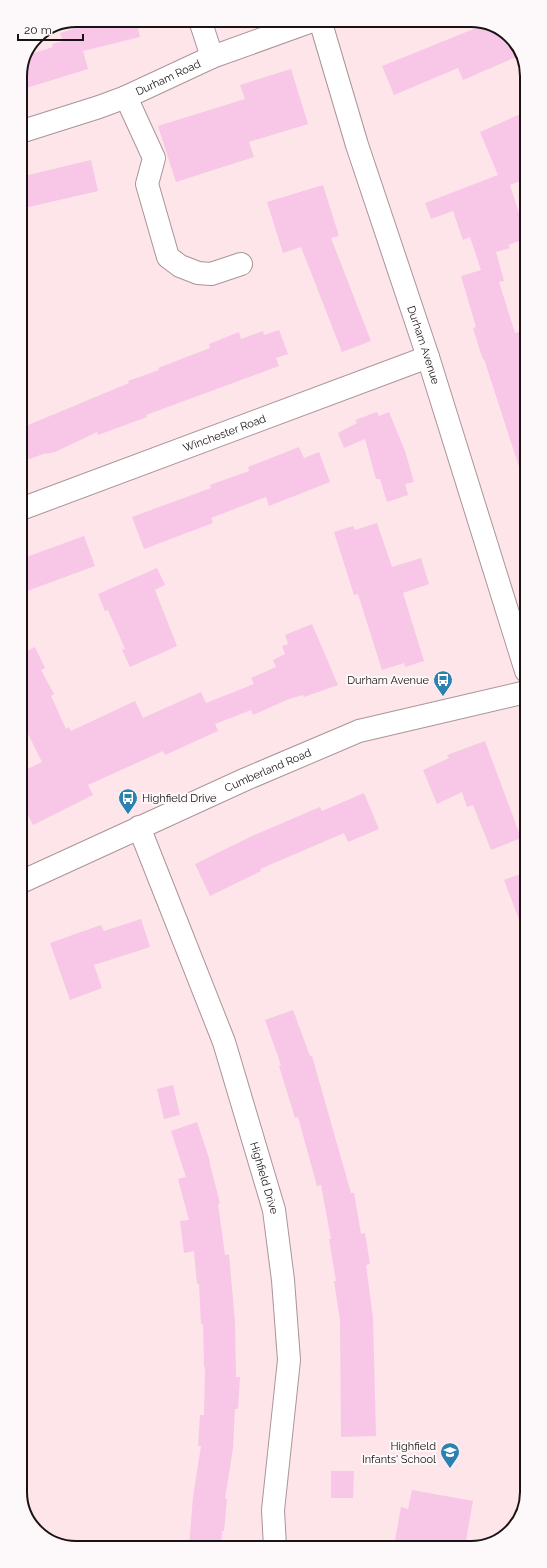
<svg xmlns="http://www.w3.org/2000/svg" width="547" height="1568" font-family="Raleway,sans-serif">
<rect width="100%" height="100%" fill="#fde5ea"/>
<path fill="#f8c6e7" d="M 102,20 L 136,20 L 140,37 L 83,51 L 88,69 L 20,90 L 20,73 L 28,55 L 53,47 L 52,44 L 63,41 L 60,33 Z
M 486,24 L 505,32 L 521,55 L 463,80 L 458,68 L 394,95 L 382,66 Z
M 291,69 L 308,124 L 249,142 L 254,157 L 176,182 L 158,126 L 245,99 L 240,85 Z
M 525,112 L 525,179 L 510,185 L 525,232 L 525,239 L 508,245 L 510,248 L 496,252 L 504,281 L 499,282 L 515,333 L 519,332 L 525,355 L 526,475 L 522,476 L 484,359 L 483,359 L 480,351 L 473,328 L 476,327 L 461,276 L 481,270 L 470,237 L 463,240 L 453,211 L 431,219 L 425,203 L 498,175 L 480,132 Z
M 91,160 L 98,191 L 20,209 L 20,177 Z
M 323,185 L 339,236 L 331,238 L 371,341 L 342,352 L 301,247 L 283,253 L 267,202 Z
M 279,330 L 288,354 L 276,358 L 279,366 L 146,415 L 147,417 L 98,435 L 97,432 L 55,452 L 46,454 L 46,453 L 21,462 L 21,428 L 129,383 L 128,381 L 159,370 L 158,368 L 210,348 L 209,344 L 239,332 L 241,339 L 263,331 L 264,335 Z
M 377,412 L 379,416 L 389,412 L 405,451 L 414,482 L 405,484 L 408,495 L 387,502 L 380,479 L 376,479 L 365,439 L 344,448 L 338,433 L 357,423 L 355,420 Z
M 299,447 L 304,458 L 319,452 L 330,482 L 269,506 L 266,497 L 211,518 L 213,523 L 144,549 L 132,517 L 211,488 L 210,485 L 249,471 L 248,467 Z
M 377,523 L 392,567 L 421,558 L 429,584 L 403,593 L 424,661 L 405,667 L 404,663 L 382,670 L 358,594 L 354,595 L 334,532 L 353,526 L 355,530 Z
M 84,536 L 95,566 L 27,591 L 21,573 L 21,559 Z
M 157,568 L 165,585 L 155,590 L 177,646 L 130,667 L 122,650 L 125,649 L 108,610 L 105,611 L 98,594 Z
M 312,624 L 338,685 L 304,697 L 303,695 L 289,699 L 253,715 L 251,710 L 215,724 L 218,731 L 165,755 L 163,751 L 88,785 L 93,795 L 33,825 L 21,801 L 21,772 L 42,762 L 21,720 L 21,654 L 35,647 L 45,668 L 41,670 L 54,694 L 51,696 L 66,729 L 69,727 L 71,731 L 135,701 L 143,718 L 201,692 L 206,703 L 254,684 L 251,678 L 276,667 L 273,660 L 285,654 L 282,646 L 288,644 L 285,635 Z
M 485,741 L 521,838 L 491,850 L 473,805 L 467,807 L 462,792 L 437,804 L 423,770 L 449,758 L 447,755 Z
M 364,793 L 379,829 L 348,842 L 344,833 L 260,869 L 261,871 L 210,896 L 195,864 L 250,837 L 320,807 L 322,811 Z
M 526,872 L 526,935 L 525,935 L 504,880 Z
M 141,919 L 150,947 L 94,965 L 102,988 L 70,1000 L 50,943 L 101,925 L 104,931 Z
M 293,1010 L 310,1056 L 312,1056 L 351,1193 L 354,1193 L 361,1234 L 365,1233 L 370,1264 L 366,1265 L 373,1318 L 376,1436 L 341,1437 L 340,1320 L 334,1281 L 336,1281 L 329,1239 L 331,1239 L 321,1185 L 317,1186 L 298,1117 L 295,1118 L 279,1066 L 281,1065 L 265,1020 Z
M 173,1085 L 180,1115 L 164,1119 L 157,1089 Z
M 197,1122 L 210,1161 L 209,1161 L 220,1203 L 218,1204 L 225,1255 L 229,1254 L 235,1322 L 236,1377 L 240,1377 L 238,1409 L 235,1409 L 233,1448 L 225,1499 L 227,1499 L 224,1531 L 222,1531 L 221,1547 L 189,1547 L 193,1497 L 201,1446 L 198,1446 L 200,1415 L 204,1415 L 205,1367 L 204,1367 L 203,1324 L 201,1324 L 199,1284 L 197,1284 L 194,1251 L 184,1253 L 180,1221 L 189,1220 L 178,1179 L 186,1177 L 171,1131 Z
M 331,1471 L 354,1471 L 353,1498 L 331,1498 Z
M 412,1490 L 473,1501 L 465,1546 L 394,1546 L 401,1507 L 408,1509 Z"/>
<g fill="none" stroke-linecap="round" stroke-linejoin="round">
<defs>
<g id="minor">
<path d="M 200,20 L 212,57"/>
<path id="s1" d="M 320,20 L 357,145 L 428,357 L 526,671"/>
<path d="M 126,97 L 154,158 L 147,184 L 168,257 L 180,266 L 198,273 L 211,274 L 241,264"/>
<path id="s2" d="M 20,132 L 99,107 L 126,97 L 212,57 L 315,20"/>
<path id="s3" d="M 21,509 L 428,357"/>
<path id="s4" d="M 139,827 L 224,1042 L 274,1210 L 283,1280 L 289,1360 L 273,1510 L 275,1547"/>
<path id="s5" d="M 21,882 L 246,779 L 359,731 L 526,692"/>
</g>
</defs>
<use href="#minor" stroke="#aa9498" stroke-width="24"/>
<use href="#minor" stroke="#fff" stroke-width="22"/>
</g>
<defs>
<symbol id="bus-pin" viewBox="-11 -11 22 30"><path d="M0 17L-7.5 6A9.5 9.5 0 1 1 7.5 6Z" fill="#2b82b1" stroke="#fdf8f9"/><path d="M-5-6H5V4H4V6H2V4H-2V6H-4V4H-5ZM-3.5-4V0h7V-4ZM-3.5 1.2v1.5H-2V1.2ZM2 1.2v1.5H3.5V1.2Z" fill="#fff"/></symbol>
<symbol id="school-pin" viewBox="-11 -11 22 30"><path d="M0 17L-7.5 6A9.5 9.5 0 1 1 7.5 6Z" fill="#2b82b1" stroke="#fdf8f9"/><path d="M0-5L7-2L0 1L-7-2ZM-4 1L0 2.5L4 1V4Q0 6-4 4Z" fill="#fff"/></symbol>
</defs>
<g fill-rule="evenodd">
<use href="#bus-pin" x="432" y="669" width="22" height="30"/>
<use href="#bus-pin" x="117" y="787" width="22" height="30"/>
<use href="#school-pin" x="439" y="1441" width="22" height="30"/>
</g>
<g text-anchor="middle" stroke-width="4" stroke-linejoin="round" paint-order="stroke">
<g font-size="11" fill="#1a1314" stroke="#fdf8f9">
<text dy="4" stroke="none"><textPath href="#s2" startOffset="158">Durham Road</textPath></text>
<text dy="4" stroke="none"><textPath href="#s1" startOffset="341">Durham Avenue</textPath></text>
<text dy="4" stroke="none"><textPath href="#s3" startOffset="217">Winchester Road</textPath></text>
<text dy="4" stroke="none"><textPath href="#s5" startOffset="271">Cumberland Road</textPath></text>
<text dy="4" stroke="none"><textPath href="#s4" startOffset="373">Highfield Drive</textPath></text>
</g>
<g font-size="11" fill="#1a1314" stroke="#fdf8f9" text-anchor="end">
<text x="429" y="684">Durham Avenue</text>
<text x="142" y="802" text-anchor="start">Highfield Drive</text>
<text x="436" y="1450">Highfield<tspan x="436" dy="13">Infants' School</tspan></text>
</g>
</g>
<path d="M0 0H547V1568H0ZM76 27H471A49 49 0 0 1 520 76V1492A49 49 0 0 1 471 1541H76A49 49 0 0 1 27 1492V76A49 49 0 0 1 76 27Z" fill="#fdf8f9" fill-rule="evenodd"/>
<path fill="none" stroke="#1a1314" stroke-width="2" d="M76 27H471A49 49 0 0 1 520 76V1492A49 49 0 0 1 471 1541H76A49 49 0 0 1 27 1492V76A49 49 0 0 1 76 27Z"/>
<path d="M18 34v6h65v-6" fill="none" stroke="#1a1314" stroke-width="2"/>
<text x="24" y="34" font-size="12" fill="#1a1314" stroke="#fdf8f9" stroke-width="3" paint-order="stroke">20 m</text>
</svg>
